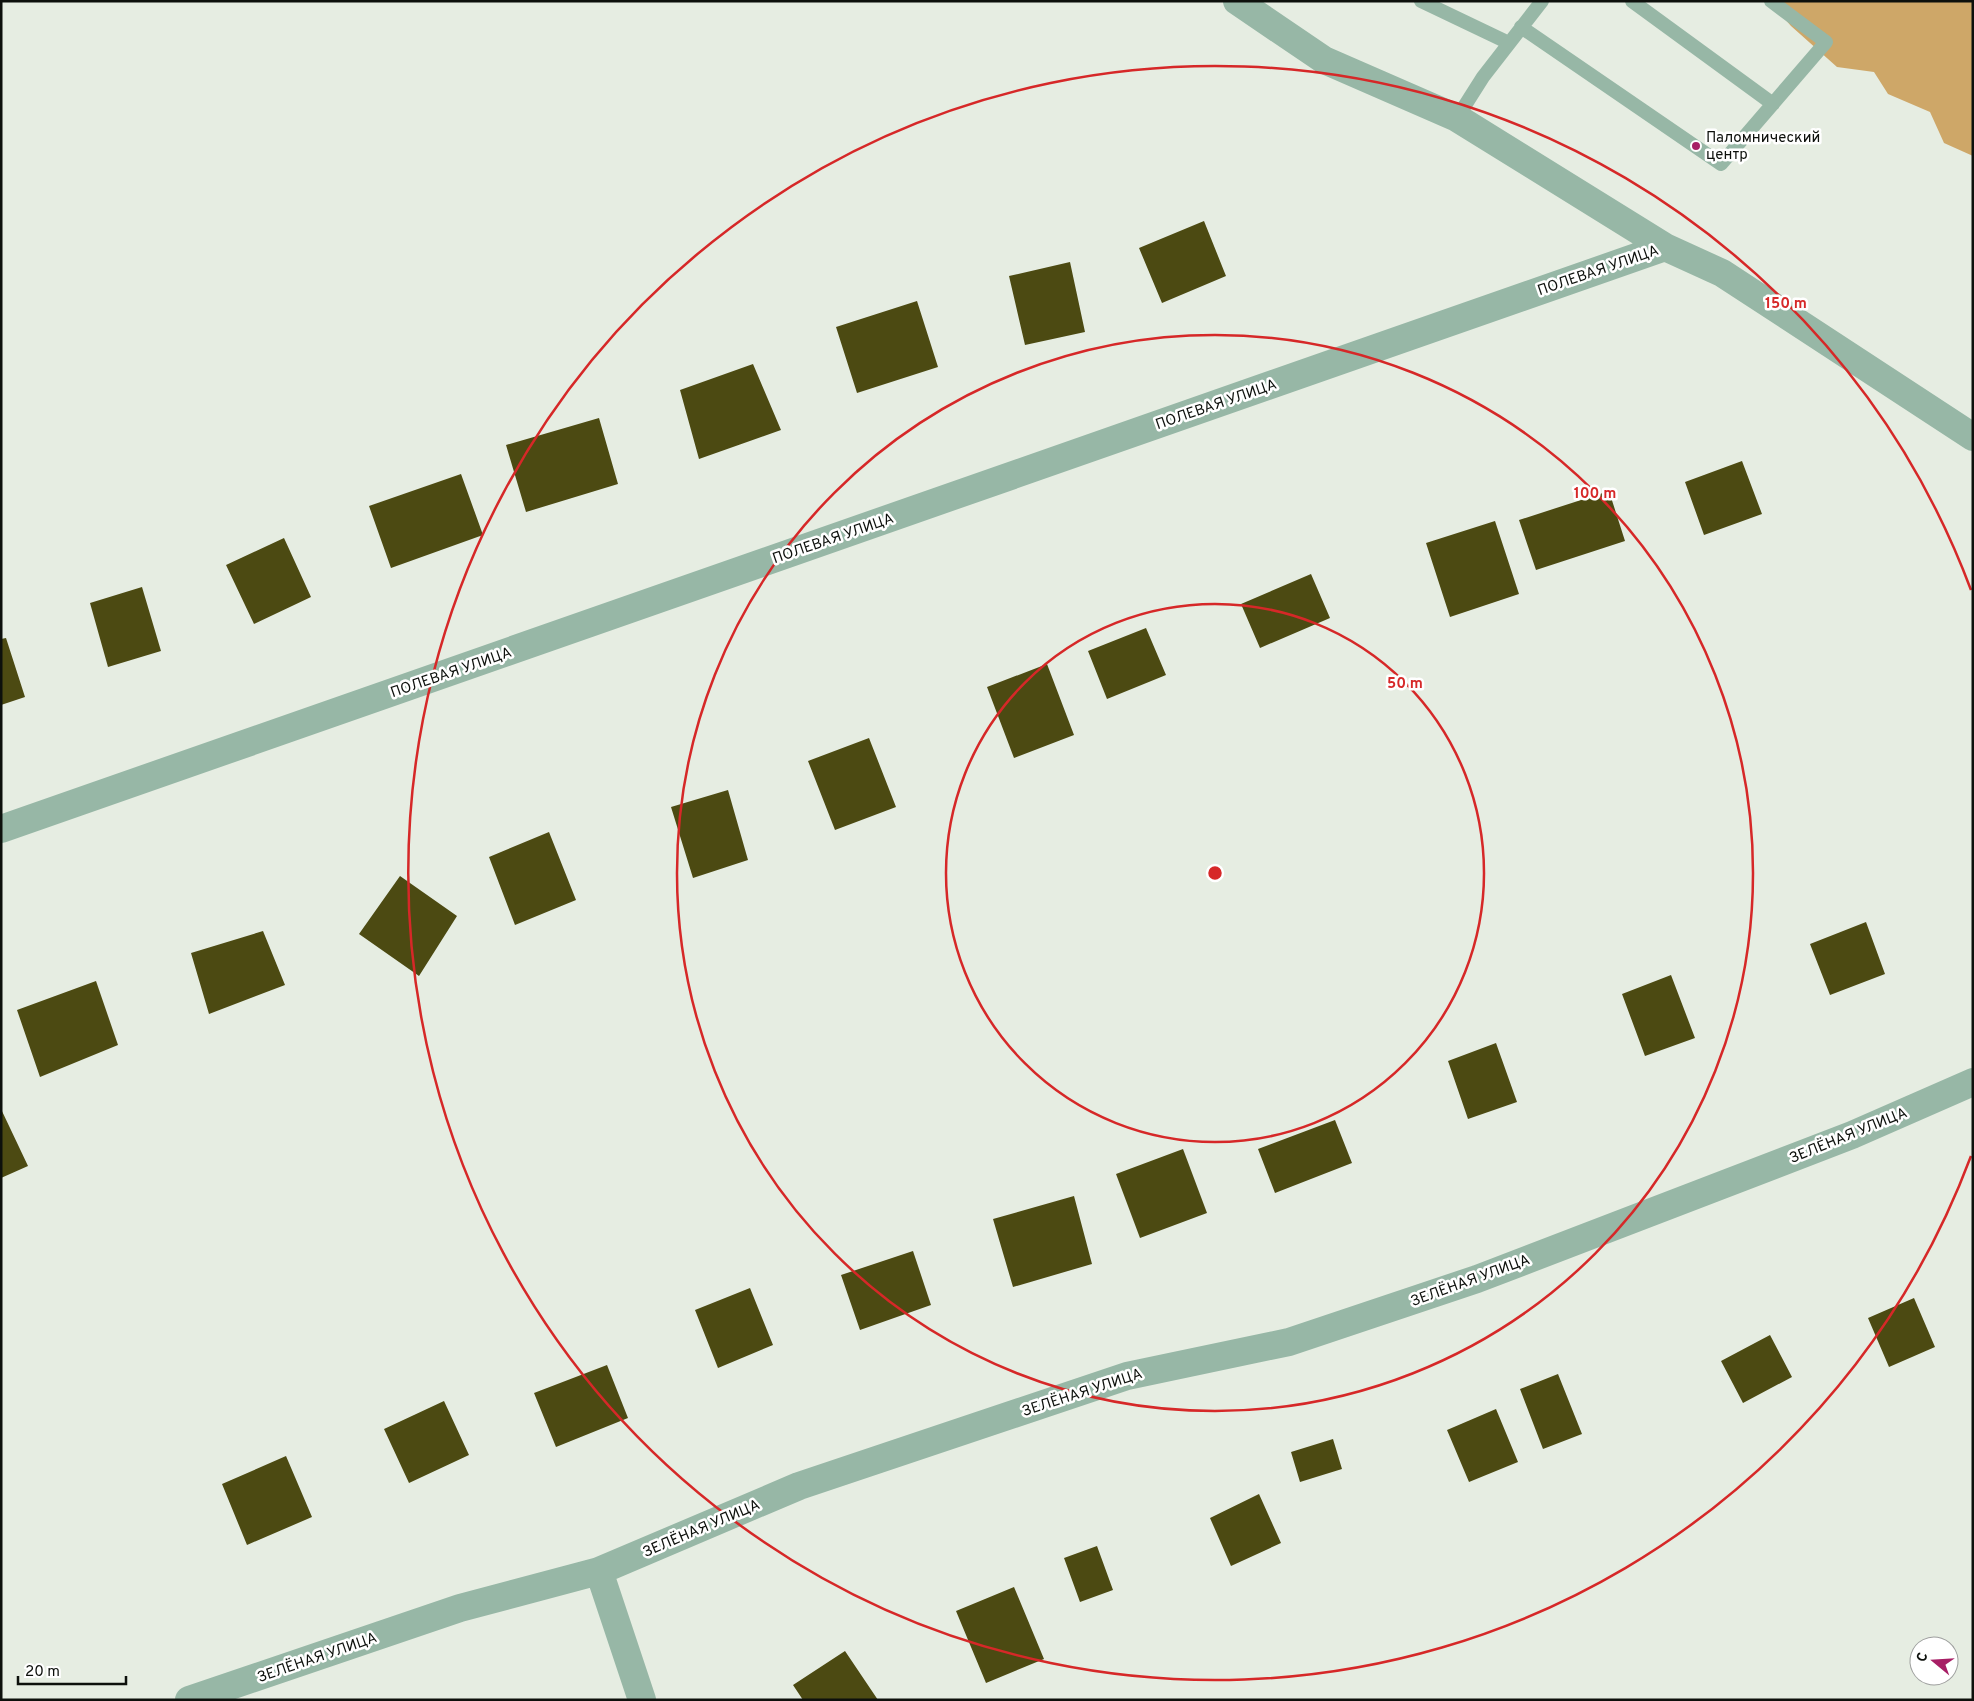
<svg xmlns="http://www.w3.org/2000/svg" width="1974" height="1701" font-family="Overpass,sans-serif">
<rect width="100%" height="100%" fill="#e6ede2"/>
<path fill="#cea768" d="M 1769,1 L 1973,1 L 1973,156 L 1944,143 L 1930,112 L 1888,94 L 1874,72 L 1837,67 L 1791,26 Z"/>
<path fill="#4c4a12" d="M 1204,221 L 1226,276 L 1162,303 L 1139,248 Z
M 1070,262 L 1085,332 L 1025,345 L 1009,276 Z
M 917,301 L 938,367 L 857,393 L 836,327 Z
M 753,364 L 781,430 L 699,459 L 680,390 Z
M 599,418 L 618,484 L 526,512 L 506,445 Z
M 1742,461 L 1762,514 L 1704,535 L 1685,482 Z
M 461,474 L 483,535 L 391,568 L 369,506 Z
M 1609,491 L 1625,541 L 1536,570 L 1519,520 Z
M 1495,521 L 1519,594 L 1450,617 L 1426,543 Z
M 284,538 L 311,597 L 254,624 L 226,565 Z
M 1311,574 L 1330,618 L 1260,648 L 1241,604 Z
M 142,587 L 161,651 L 108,667 L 90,603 Z
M 1146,628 L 1166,675 L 1107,699 L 1088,651 Z
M 6,638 L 25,697 L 1,705 L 1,639 Z
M 1047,664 L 1074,735 L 1014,758 L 987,687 Z
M 869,738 L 896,807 L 835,830 L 808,761 Z
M 728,790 L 748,860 L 693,878 L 671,807 Z
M 549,832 L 576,900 L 515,925 L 489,857 Z
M 400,876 L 457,916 L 419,976 L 359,934 Z
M 1866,922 L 1885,974 L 1830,995 L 1810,944 Z
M 263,931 L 285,985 L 209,1014 L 191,953 Z
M 1671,975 L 1695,1038 L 1645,1056 L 1622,994 Z
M 96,981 L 118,1045 L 40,1077 L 17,1010 Z
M 1496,1043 L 1517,1102 L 1468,1119 L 1448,1061 Z
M 1,1109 L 28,1166 L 1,1178 Z
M 1335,1120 L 1352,1163 L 1275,1193 L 1258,1149 Z
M 1183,1149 L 1207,1213 L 1140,1238 L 1116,1174 Z
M 1074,1196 L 1092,1264 L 1013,1287 L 993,1219 Z
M 913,1251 L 931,1305 L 860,1330 L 841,1275 Z
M 750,1288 L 773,1345 L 718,1368 L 695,1310 Z
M 1914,1298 L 1935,1347 L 1889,1367 L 1868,1318 Z
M 1770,1335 L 1792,1377 L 1743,1403 L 1721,1361 Z
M 607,1365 L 628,1418 L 556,1447 L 534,1393 Z
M 1558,1374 L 1582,1434 L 1543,1449 L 1520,1389 Z
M 444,1401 L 469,1455 L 409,1483 L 384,1429 Z
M 1496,1409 L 1518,1462 L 1469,1482 L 1447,1430 Z
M 1333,1439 L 1342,1469 L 1300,1482 L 1291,1452 Z
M 286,1456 L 312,1517 L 247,1545 L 222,1484 Z
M 1259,1494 L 1281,1543 L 1231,1566 L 1210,1518 Z
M 1097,1546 L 1113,1590 L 1080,1602 L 1064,1558 Z
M 1014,1587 L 1044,1659 L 986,1683 L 956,1611 Z
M 845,1651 L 878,1700 L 803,1700 L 793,1685 Z"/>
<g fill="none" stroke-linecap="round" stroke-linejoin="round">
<path stroke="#97b7a6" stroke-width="14" d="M 1421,1 L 1509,43
M 1632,1 L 1773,104
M 1521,27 L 1721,164 L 1826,42 L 1771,1
M 1457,118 L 1483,77 L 1542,1"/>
<path stroke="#97b7a6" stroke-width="28" d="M 1237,1 L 1324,60 L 1457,118 L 1665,247 L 1722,273 L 1973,437
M 1,829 L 1665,247
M 599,1571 L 642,1700
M 189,1700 L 460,1608 L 599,1571 L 799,1486 L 1127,1376 L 1289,1342 L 1477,1279 L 1852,1135 L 1973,1082"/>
</g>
<g fill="none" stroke="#d62828" stroke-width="2.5">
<circle cx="1215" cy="873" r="269"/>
<circle cx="1215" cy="873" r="538"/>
<path d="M1971 1156A807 807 0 1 1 1971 590"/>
</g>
<circle fill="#a71e65" stroke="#fff" stroke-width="2" cx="1696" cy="146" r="5"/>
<g text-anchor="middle" stroke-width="5" stroke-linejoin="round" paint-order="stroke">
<g font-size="15" fill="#0d100c" stroke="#fff" text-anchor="start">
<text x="1706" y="142">Паломнический<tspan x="1706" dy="17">центр</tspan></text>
</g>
<g font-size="15" fill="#0d100c" stroke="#fff">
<text transform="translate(1598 270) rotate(-19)" y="5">ПОЛЕВАЯ УЛИЦА</text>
<text transform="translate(1216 404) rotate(-19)" y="5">ПОЛЕВАЯ УЛИЦА</text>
<text transform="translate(833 538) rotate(-19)" y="5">ПОЛЕВАЯ УЛИЦА</text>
<text transform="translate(451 672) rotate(-19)" y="5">ПОЛЕВАЯ УЛИЦА</text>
<text transform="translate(1848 1135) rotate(-22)" y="5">ЗЕЛЁНАЯ УЛИЦА</text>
<text transform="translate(1470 1280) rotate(-20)" y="5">ЗЕЛЁНАЯ УЛИЦА</text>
<text transform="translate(1082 1392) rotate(-18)" y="5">ЗЕЛЁНАЯ УЛИЦА</text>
<text transform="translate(701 1528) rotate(-23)" y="5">ЗЕЛЁНАЯ УЛИЦА</text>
<text transform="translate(317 1657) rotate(-19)" y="5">ЗЕЛЁНАЯ УЛИЦА</text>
</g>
</g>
<circle cx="1215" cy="873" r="8" fill="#d62828" stroke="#fff" stroke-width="2.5"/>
<g font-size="15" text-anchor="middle" font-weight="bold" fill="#d62828" stroke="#fff" stroke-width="5" stroke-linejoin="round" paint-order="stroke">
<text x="1786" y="308">150 m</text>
<text x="1595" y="498">100 m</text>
<text x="1405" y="688">50 m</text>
</g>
<rect width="1974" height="1701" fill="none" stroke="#0d100c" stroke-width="5"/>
<g transform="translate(1934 1661) rotate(288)"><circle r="24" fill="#ffffff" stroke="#9e9f9e"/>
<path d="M0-4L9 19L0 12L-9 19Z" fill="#a71e65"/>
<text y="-8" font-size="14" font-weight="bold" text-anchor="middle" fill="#0d100c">С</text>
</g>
<path d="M18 1676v8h108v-8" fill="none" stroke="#0d100c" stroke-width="2.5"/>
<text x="25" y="1676" font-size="15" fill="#0d100c" stroke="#ffffff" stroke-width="4" paint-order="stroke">20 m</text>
</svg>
